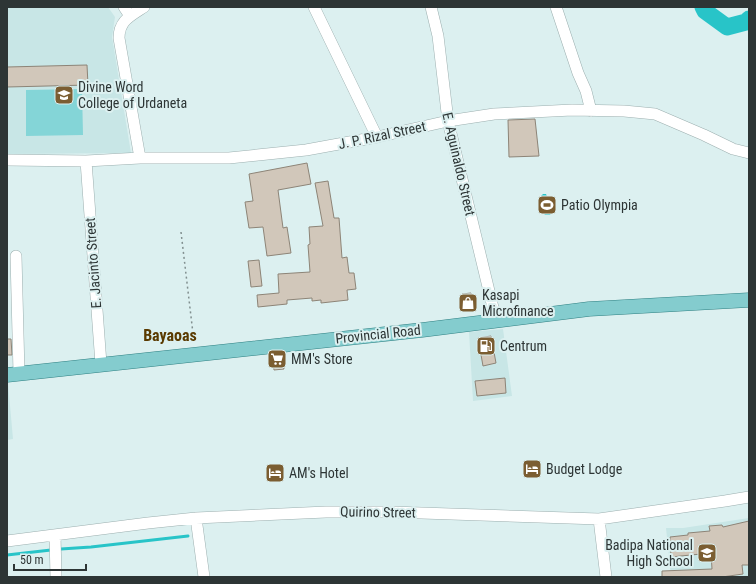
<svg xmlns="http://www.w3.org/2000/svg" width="756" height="584" font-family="'Roboto Condensed',sans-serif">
<rect width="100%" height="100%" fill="#dcf0f0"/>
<path fill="#c8e6e6" d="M 7,7 L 108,7 L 115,17 L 112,37 L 131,153 L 7,154 Z
M 503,329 L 512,396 L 473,401 L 469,332 Z
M 7,383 L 8,383 L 13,439 L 7,440 Z
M 749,518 L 749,577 L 671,577 L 666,528 L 683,528 Z"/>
<path fill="#84d5d7" d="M 82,89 L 83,135 L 26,136 L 26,90 Z"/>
<path fill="#28c4c8" d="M 543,194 L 546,194 C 548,198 548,200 549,204 C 551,209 554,210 550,215 L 545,215 L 542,211 L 543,204 L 540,197 Z"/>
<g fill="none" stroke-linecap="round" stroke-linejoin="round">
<path stroke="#28c4c8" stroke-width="3" d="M 61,549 L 91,547 L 188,536
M 7,555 L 51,550"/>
<path stroke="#28c4c8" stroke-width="17" d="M 703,7 L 705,11 L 727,27 L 746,22 L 749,19"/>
</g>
<path fill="#d1c7ba" stroke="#8d8477" d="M 87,65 L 88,85 L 7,87 L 7,67 Z
M 535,119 L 539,156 L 509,157 L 508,120 Z
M 307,163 L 311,184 L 278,190 L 283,228 L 287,227 L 291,253 L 267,256 L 263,227 L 249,228 L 245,202 L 253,201 L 249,174 Z
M 328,181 L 334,218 L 339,218 L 342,258 L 347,257 L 349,273 L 354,273 L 356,289 L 347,290 L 348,300 L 321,303 L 321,300 L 312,301 L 312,298 L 287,300 L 287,304 L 258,307 L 257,295 L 279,293 L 278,274 L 310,272 L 308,245 L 310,244 L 309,227 L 323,226 L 315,183 Z
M 259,260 L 262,286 L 251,287 L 248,261 Z
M 471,293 L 474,307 L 465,308 L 462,294 Z
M 491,336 L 496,363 L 483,366 L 478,338 Z
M 7,339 L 11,339 L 12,355 L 7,355 Z
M 282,354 L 284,369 L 274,370 L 272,356 Z
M 505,378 L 506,393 L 477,396 L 475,381 Z
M 749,521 L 749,565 L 742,565 L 743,574 L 722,577 L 662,577 L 662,571 L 712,569 L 711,553 L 671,557 L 670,537 L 688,535 L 688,533 L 710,531 L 709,526 L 722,525 L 723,527 Z"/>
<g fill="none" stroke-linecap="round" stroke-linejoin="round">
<defs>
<path id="minor" d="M 124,7 L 130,16
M 314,7 L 377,137
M 431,7 L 438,36 L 448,121 L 496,320
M 556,7 L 578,73 L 586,91 L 591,111
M 140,158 L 119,38 C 119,21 130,16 144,7
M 7,160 L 86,161 L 140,158 L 229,158 L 306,150 L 377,137 L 448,121 L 494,114 L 572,110 L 624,111 L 655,114 L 704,135 L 733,149 L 749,153
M 86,161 L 101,364
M 16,256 L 19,373
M 196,518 L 204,577
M 599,519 L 606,577
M 55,535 L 56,577
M 7,541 L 148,523 L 196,518 L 326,512 L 392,512 L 599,519 L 725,501 L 749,497"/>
<path id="major" d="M 7,375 L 422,330 L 589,309 L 749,300"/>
</defs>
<use href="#minor" stroke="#9cafaf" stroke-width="12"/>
<use href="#major" stroke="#308183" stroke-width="15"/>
<path stroke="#818f8f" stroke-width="1.5" stroke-dasharray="2 3" stroke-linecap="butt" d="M 181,232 L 194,342"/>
<use href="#minor" stroke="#fff" stroke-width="11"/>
<use href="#major" stroke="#84ccce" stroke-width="14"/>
</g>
<defs>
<symbol id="university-square" viewBox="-11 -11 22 22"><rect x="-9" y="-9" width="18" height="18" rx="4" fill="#7b5d31" stroke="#dcf0f0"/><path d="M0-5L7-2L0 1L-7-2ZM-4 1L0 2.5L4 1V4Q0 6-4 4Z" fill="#fff"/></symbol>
<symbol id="stadium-square" viewBox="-11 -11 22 22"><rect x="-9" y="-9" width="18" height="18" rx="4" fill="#7b5d31" stroke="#dcf0f0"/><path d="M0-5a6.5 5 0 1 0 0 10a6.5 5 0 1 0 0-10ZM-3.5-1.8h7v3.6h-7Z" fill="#fff"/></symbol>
<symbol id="shop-square" viewBox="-11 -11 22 22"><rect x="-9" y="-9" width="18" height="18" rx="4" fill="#7b5d31" stroke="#dcf0f0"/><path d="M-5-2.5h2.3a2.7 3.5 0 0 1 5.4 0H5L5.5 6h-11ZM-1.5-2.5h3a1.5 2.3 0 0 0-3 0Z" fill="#fff"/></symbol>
<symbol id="fuel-square" viewBox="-11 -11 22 22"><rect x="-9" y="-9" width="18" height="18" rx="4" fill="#7b5d31" stroke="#dcf0f0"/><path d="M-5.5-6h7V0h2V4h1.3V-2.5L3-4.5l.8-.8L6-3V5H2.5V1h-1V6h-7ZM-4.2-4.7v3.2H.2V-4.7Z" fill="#fff"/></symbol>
<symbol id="supermarket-square" viewBox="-11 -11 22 22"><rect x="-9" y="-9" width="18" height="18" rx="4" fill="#7b5d31" stroke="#dcf0f0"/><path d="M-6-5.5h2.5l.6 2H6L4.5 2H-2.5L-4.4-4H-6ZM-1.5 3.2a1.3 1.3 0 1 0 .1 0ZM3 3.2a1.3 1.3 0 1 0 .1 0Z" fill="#fff"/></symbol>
<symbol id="hotel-square" viewBox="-11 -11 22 22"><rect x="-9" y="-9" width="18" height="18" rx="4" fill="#7b5d31" stroke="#dcf0f0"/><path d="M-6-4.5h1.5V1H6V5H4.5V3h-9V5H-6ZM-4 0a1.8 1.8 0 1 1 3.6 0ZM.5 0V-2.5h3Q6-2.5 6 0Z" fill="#fff"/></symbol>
<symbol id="school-square" viewBox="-11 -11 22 22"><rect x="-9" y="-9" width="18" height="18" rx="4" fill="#7b5d31" stroke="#dcf0f0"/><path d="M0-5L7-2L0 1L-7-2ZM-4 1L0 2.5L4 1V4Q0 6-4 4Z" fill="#fff"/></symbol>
</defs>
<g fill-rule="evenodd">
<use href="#university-square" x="53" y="84" width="22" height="22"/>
<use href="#stadium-square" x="536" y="194" width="22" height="22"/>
<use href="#shop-square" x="457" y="292" width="22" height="22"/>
<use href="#fuel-square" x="475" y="335" width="22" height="22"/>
<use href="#supermarket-square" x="266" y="348" width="22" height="22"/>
<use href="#hotel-square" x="521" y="458" width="22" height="22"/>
<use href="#hotel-square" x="264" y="462" width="22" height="22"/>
<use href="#school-square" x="696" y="542" width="22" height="22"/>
</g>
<g text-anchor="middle" stroke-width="4" stroke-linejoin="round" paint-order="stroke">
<g font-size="14" fill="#2d3535" stroke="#dcf0f0" text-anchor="start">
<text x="78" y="92">Divine Word<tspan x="78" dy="16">College of Urdaneta</tspan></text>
<text x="561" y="210">Patio Olympia</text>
<text x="482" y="300">Kasapi<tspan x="482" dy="16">Microfinance</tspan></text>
<text x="500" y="351">Centrum</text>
<text x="291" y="364">MM's Store</text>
<text x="546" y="474">Budget Lodge</text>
<text x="289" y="478">AM's Hotel</text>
<text x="693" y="550" text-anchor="end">Badipa National<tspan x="693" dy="16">High School</tspan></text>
</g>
<g font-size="14" fill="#2d3535" stroke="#dcf0f0">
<text transform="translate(382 135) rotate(-12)" y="5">J. P. Rizal Street</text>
<text transform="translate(459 164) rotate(77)" y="5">E. Aguinaldo Street</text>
<text transform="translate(93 263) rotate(-94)" y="5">E. Jacinto Street</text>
<text transform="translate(378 334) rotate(-6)" y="5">Provincial Road</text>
<text transform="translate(378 512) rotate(1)" y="5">Quirino Street</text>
</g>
<g font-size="16" font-weight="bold" fill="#5a3a00" stroke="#dcf0f0">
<text x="170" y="341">Bayaoas</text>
</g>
</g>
<rect width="756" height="584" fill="none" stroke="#2d3535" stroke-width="16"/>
<path d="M14 564v6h72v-6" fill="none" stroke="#2d3535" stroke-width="2"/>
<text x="20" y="564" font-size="12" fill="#2d3535" stroke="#dcf0f0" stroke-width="3" paint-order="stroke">50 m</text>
</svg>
